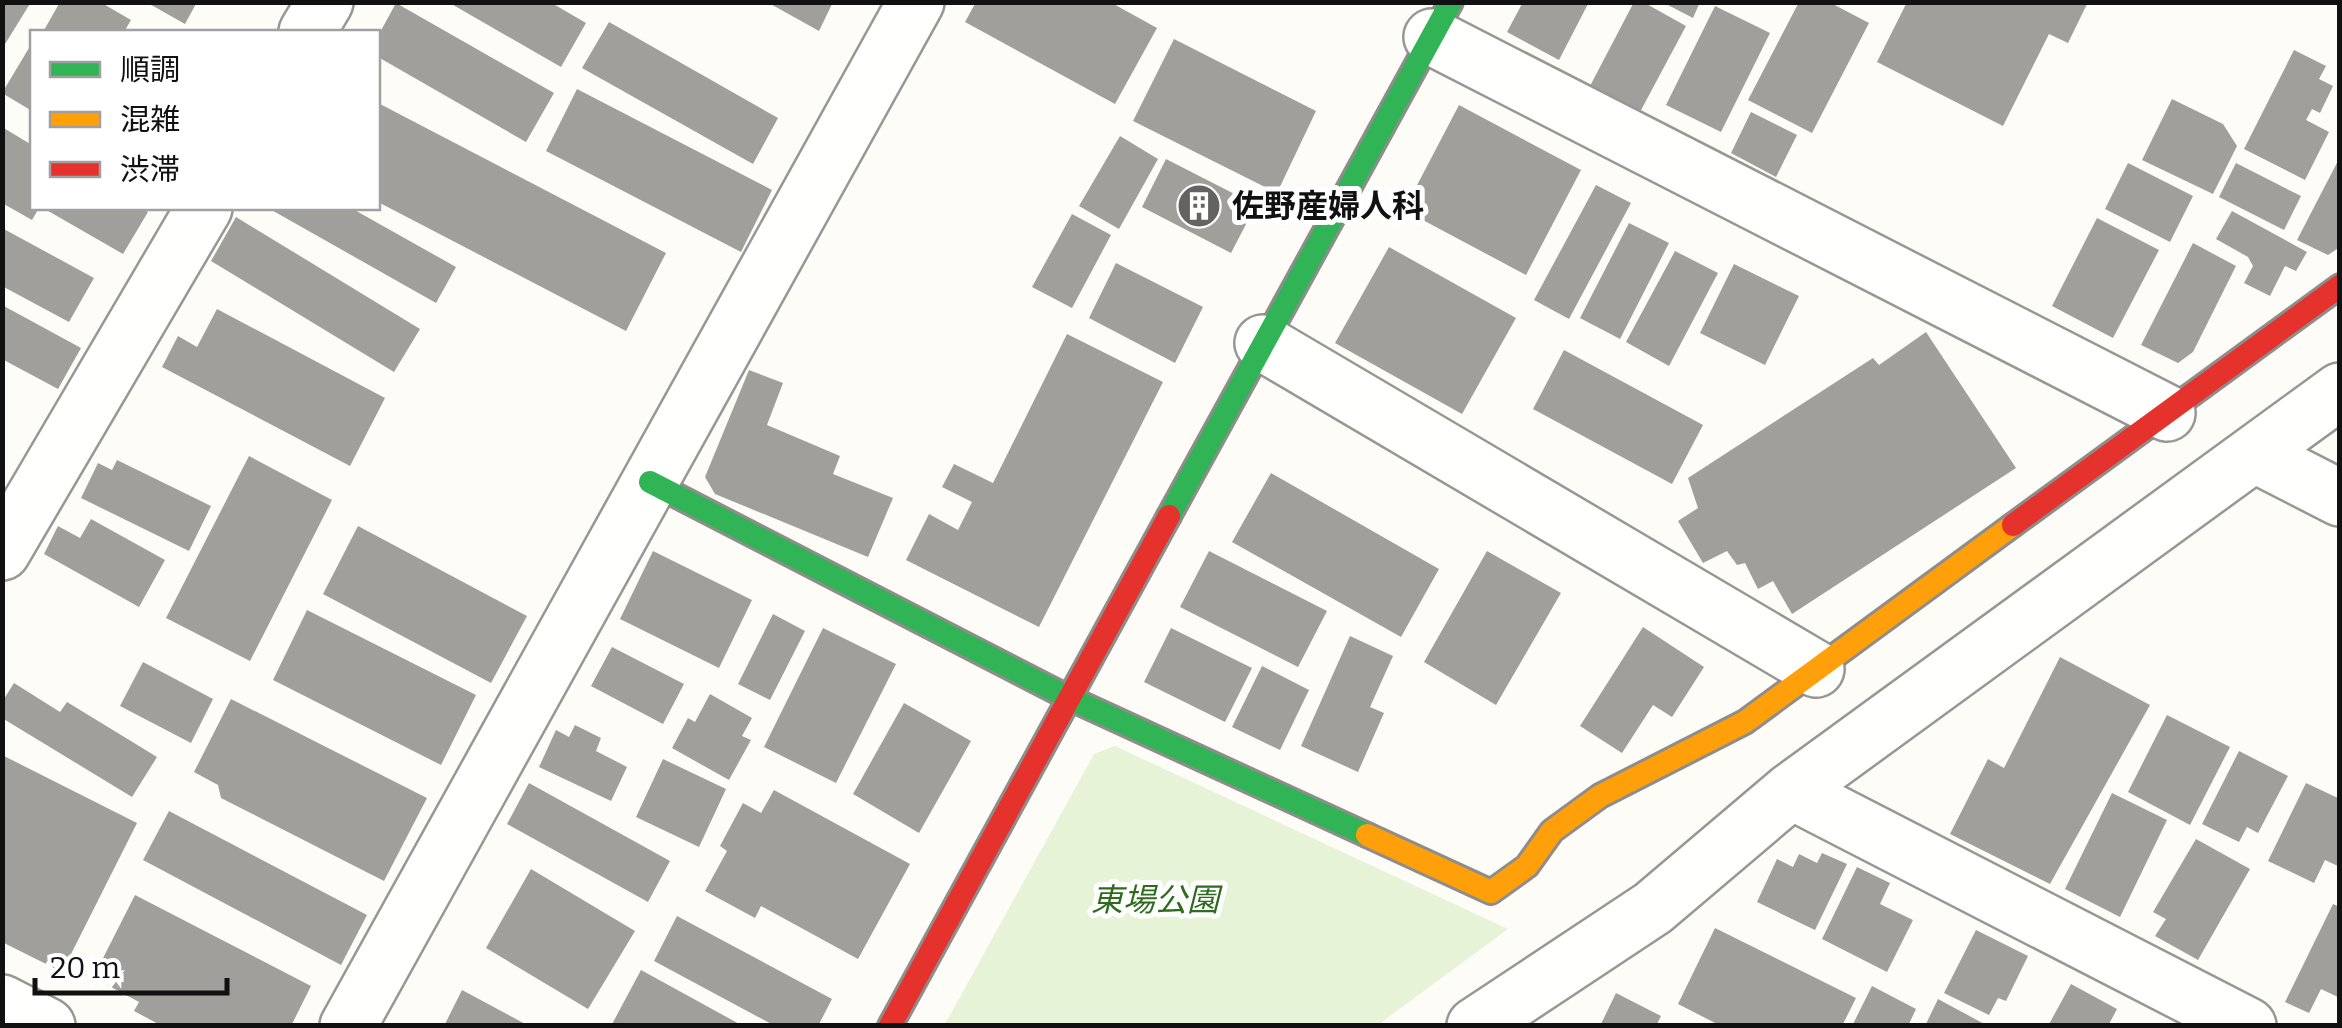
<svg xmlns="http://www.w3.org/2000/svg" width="2342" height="1028" font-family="Bitter,'Noto Sans JP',serif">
<rect width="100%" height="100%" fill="#fdfcf7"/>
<path fill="#e7f3d7" d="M 1115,746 L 1508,929 L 1378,1025 L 944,1026 L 1094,754 Z"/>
<path fill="#a19f9c" d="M 2,2 L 31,2 L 2,49 Z
M 60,2 L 100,2 L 131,20 L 124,32 L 43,32 Z
M 146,2 L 197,2 L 185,24 Z
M 448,2 L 550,2 L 586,23 L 561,67 Z
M 767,2 L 833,2 L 819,31 Z
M 976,2 L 1110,2 L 1157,28 L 1115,104 L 965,22 Z
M 1523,2 L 1589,2 L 1559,60 L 1507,32 Z
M 1634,2 L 1643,2 L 1686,26 L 1640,112 L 1590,86 Z
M 1662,2 L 1700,2 L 1693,18 Z
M 1799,2 L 1829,2 L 1869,23 L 1812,133 L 1748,100 Z
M 1907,2 L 2088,2 L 2068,43 L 2049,34 L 2003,126 L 1877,62 Z
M 396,3 L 554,93 L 526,142 L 378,57 L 378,36 Z
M 1715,6 L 1770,33 L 1721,132 L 1666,105 Z
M 609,22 L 778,118 L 753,164 L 582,68 Z
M 1174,39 L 1316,111 L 1277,193 L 1133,121 Z
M 29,48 L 32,50 L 32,111 L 2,93 Z
M 2294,50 L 2326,66 L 2319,79 L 2333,86 L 2320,113 L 2312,109 L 2306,120 L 2329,132 L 2305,180 L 2244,149 Z
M 577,89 L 772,190 L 741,252 L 546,151 Z
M 2172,99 L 2223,124 L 2237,146 L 2213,194 L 2142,160 Z
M 380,104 L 666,253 L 626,331 L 378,202 Z
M 1459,105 L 1581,170 L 1526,275 L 1404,210 Z
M 1751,112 L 1797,135 L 1776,177 L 1731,153 Z
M 2,127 L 32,145 L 32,208 L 39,208 L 32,220 L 2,203 Z
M 1120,136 L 1158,159 L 1119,229 L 1079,206 Z
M 2340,157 L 2340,247 L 2328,255 L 2297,240 Z
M 1166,159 L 1256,205 L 1231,253 L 1142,207 Z
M 2128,163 L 2193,196 L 2170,242 L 2105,209 Z
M 2236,163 L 2301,196 L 2284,230 L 2219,197 Z
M 1596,185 L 1631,203 L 1569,319 L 1534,300 Z
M 43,208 L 140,208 L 148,212 L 123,254 Z
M 268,208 L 351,208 L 456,267 L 436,303 Z
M 2232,211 L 2307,252 L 2296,271 L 2285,266 L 2270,296 L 2244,283 L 2253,266 L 2248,257 L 2216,239 Z
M 1072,214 L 1111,235 L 1072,308 L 1032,287 Z
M 236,217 L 420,329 L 394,372 L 211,261 Z
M 2097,218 L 2159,250 L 2113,338 L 2052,306 Z
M 1629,223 L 1669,243 L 1620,339 L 1580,318 Z
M 2,228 L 94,278 L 69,322 L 2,286 Z
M 2193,243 L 2236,266 L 2193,352 L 2178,363 L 2141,345 Z
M 1389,247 L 1516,318 L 1462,414 L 1335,343 Z
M 1675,251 L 1718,273 L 1669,366 L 1626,342 Z
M 1116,263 L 1203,307 L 1175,363 L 1089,318 Z
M 1734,264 L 1799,296 L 1765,365 L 1700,333 Z
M 2,305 L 81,348 L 58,389 L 2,359 Z
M 217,309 L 385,398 L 350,466 L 162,367 L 178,336 L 197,347 Z
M 1926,332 L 2016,468 L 1792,614 L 1773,581 L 1758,589 L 1745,563 L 1737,565 L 1727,551 L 1703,563 L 1678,521 L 1698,508 L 1688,478 L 1873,358 L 1879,365 Z
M 1067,334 L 1163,382 L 1039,627 L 906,560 L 929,514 L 958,530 L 972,502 L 942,487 L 954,464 L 993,483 Z
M 1564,350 L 1703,425 L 1672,484 L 1533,409 Z
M 749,370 L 783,383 L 767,425 L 840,456 L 833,474 L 893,498 L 868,557 L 715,494 L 705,477 Z
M 249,456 L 332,500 L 250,661 L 166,618 Z
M 117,460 L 211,506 L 189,551 L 81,498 L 98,463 L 112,470 Z
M 1271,473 L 1439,569 L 1401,637 L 1232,542 Z
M 91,519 L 165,560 L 139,607 L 44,554 L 58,526 L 80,538 Z
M 358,526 L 527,616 L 491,683 L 323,594 Z
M 653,551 L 752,600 L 719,668 L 620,619 Z
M 1209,551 L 1327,611 L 1298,667 L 1180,607 Z
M 1487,551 L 1561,593 L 1496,705 L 1424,662 Z
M 307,610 L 476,695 L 441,765 L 273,680 Z
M 773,614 L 805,631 L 770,700 L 738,684 Z
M 1643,627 L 1704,667 L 1672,717 L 1653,705 L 1622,753 L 1580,726 Z
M 823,628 L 896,664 L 836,783 L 764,747 Z
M 1171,628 L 1252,668 L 1225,722 L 1144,682 Z
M 1350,636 L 1393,656 L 1370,707 L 1384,713 L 1358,772 L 1301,746 Z
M 612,647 L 684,684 L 663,724 L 591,686 Z
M 2060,657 L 2150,705 L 2050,884 L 1950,834 L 1988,759 L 2004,768 Z
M 143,662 L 213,699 L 191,743 L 120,706 Z
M 1262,666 L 1309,690 L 1280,750 L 1232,727 Z
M 14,683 L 60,712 L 67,702 L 157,757 L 132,797 L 2,718 L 2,702 Z
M 710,694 L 752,718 L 742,736 L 751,740 L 729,780 L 672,748 L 688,718 L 695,722 Z
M 231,699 L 427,798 L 384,881 L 221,798 L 218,785 L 194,772 Z
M 904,703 L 971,741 L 919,833 L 853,794 Z
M 2167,715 L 2230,747 L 2190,825 L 2128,792 Z
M 575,725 L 601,738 L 596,751 L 627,767 L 611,801 L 539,767 L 556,730 L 569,737 Z
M 2239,751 L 2288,776 L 2258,833 L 2247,827 L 2239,842 L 2202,824 Z
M 2,755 L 137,823 L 62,972 L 2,942 Z
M 663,759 L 726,789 L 699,847 L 636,817 Z
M 529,783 L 670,861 L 648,902 L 507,824 Z
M 2306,783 L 2340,799 L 2340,867 L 2325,860 L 2314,883 L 2268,861 Z
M 774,790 L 910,864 L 858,959 L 761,906 L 755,918 L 705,891 L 727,851 L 720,846 L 743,803 L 761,813 Z
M 2112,793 L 2167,820 L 2120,917 L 2065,889 Z
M 169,811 L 367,915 L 341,965 L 143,860 Z
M 2196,839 L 2250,869 L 2198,960 L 2155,936 L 2166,919 L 2153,912 Z
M 1822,853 L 1847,864 L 1815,930 L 1757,902 L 1777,859 L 1793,867 L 1799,854 L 1817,863 Z
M 1857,867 L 1890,883 L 1880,904 L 1913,920 L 1887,972 L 1822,939 Z
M 531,869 L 635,931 L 588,1009 L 486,948 Z
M 135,895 L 311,986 L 291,1026 L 162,1026 L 134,1011 L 139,1002 L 109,986 L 99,966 Z
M 2333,904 L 2340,907 L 2340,998 L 2321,989 L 2309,1013 L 2285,1002 Z
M 677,916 L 832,999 L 818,1026 L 775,1026 L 654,961 Z
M 1715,928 L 1856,998 L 1842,1026 L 1721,1026 L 1678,1004 Z
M 1976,930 L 2028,956 L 2006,1001 L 1998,998 L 1989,1015 L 1944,993 Z
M 641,970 L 743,1026 L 611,1026 Z
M 2071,984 L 2117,1009 L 2108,1026 L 2048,1026 Z
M 1872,986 L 1916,1009 L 1908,1026 L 1852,1026 Z
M 462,990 L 529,1026 L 444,1026 Z
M 1616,993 L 1661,1016 L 1656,1026 L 1600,1026 Z
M 1938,999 L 1988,1026 L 1925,1026 Z"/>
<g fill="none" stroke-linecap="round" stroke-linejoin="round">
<defs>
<path id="street" d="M 307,32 L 325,2
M 1432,37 L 2167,413
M 1263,343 L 1816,669
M 2254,454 L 2340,498
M 2,552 L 204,208
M 1791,791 L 2248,1026
M 2,1003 L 47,1026
M 348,1026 L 916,2
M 1475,1026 L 1653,908 L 1791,791 L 2340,391"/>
<path id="fast" d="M 650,482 L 1069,698 L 1367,835
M 1169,516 L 1451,2"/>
<path id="slow" d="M 1367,835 L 1491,892 L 1527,866 L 1552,831 L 1600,796 L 1745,722 L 2013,525"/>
<path id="jam" d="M 2013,525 L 2340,286
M 890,1026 L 1169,516"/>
</defs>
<use href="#street" stroke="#979795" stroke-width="60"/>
<use href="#fast" stroke="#8e8d8b" stroke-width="28"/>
<use href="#slow" stroke="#8e8d8b" stroke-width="28"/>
<use href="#jam" stroke="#8e8d8b" stroke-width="28"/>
<use href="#street" stroke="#fffffe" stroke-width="55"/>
<use href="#fast" stroke="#30b455" stroke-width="22"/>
<use href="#slow" stroke="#ff9f0a" stroke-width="22"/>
<use href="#jam" stroke="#e5322d" stroke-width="22"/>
</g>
<defs>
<symbol id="building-disc" viewBox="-11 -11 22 22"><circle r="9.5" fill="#646362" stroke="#fff"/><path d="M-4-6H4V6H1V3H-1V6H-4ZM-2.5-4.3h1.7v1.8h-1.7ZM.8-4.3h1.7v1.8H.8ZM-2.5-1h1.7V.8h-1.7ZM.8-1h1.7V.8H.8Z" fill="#fff"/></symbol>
</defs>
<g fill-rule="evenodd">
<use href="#building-disc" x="1174" y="181" width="50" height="50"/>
</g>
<g text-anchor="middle" stroke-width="10" stroke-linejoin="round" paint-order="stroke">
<g font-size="32" font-weight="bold" fill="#111" stroke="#fff" text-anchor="start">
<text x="1232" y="217">佐野産婦人科</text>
</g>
<g font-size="32" font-style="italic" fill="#2f6b1f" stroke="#fff">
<text x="1155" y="911">東場公園</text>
</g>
</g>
<rect width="2342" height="1028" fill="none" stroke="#111111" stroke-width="10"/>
<rect x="30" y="30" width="350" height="180" fill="#ffffff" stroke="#a0a0a0" stroke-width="2.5"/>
<rect x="50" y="62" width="50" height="15" fill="#30b455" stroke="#a0a0a0" stroke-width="2.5"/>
<text x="120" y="80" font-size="30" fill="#111111">順調</text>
<rect x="50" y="112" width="50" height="15" fill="#ff9f0a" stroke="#a0a0a0" stroke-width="2.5"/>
<text x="120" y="130" font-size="30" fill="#111111">混雑</text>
<rect x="50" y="162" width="50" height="15" fill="#e5322d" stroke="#a0a0a0" stroke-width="2.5"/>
<text x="120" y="180" font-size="30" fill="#111111">渋滞</text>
<path d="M35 978v15h192v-15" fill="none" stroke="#111111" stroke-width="5"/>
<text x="50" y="978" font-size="30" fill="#111111" stroke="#ffffff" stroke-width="8" paint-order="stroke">20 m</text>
</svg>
